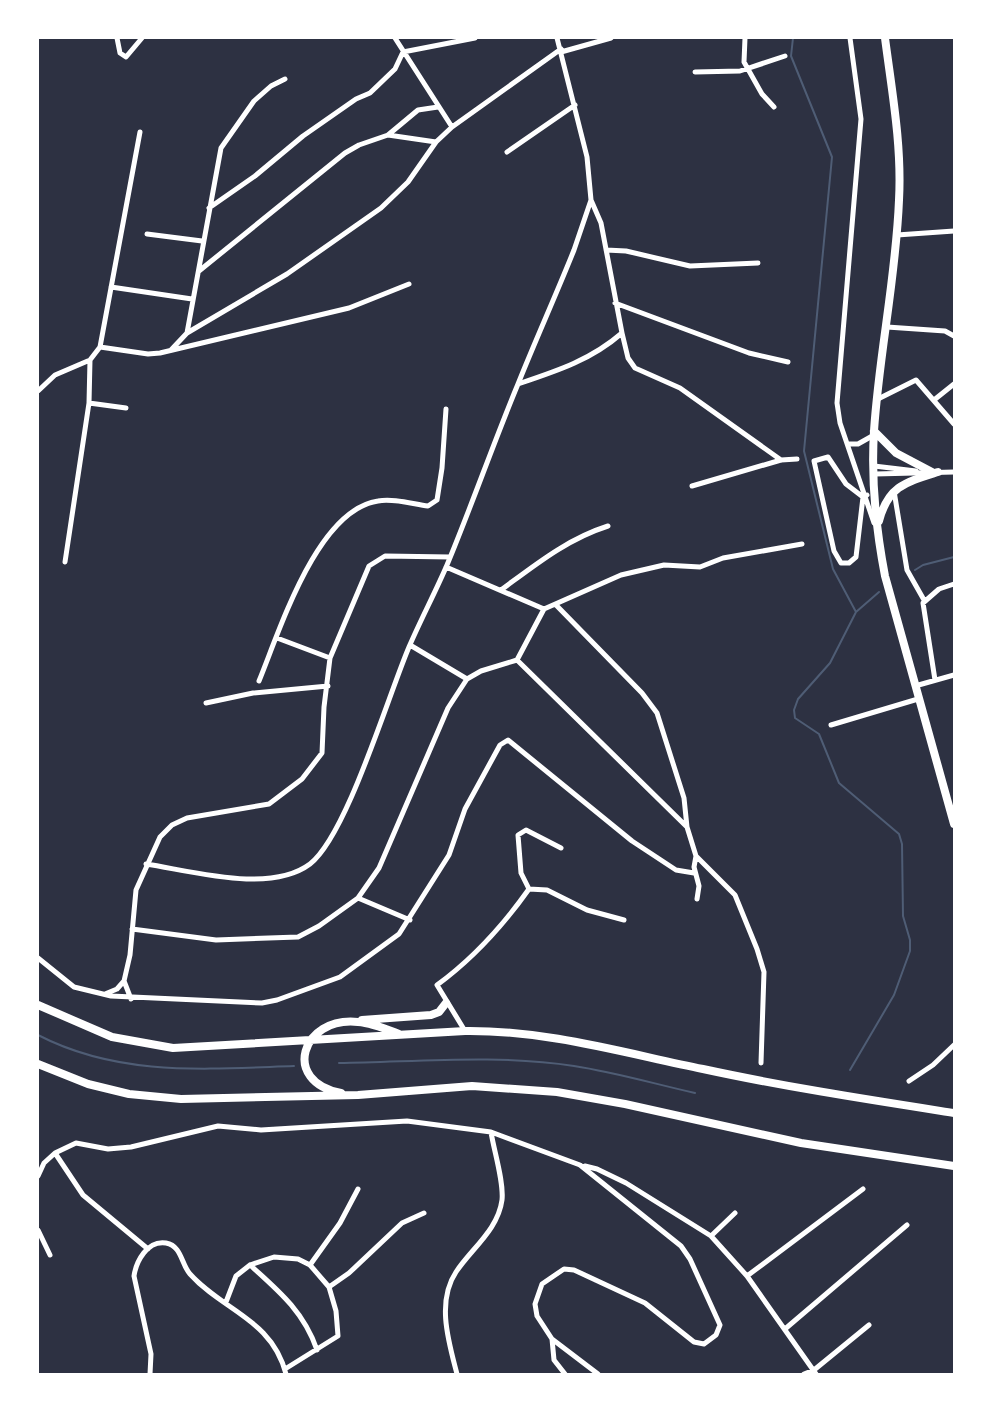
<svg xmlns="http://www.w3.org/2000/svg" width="992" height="1412" font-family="Poppins,sans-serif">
<rect width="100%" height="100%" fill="#2d3142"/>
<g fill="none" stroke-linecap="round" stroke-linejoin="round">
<path stroke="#4f5d75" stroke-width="2" d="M 793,38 L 791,56 L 832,157 L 804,451 L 833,569 L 856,612
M 915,570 L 923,565 L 954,557
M 38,1035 C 119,1077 206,1069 294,1066
M 339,1063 C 417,1062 497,1054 574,1066 C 614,1072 655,1084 695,1093
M 850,1070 L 894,995 L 910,951 L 910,940 L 903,916 L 902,844 L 899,834 L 839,783 L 819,734 L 795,718 L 794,710 L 798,699 L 830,663 L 856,612 L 879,592"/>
<path stroke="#fff" stroke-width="5" d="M 117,38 L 120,53 L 126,57 L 142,38
M 395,38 L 452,127
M 745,38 L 744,62 L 762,94 L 774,107
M 850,38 L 861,119 L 837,403 L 840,423 L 874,523
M 403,52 L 475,38
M 561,52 L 611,38
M 695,72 L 740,71 L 785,56
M 388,135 L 436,142
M 507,152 L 575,105
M 209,208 L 255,176 L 303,136 L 356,99 L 370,93 L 395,69 L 403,52
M 147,234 L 202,241
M 897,235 L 954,231
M 606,250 L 626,251 L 690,266 L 758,263
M 199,271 L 345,153 L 359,145 L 388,135 L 418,110 L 438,107
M 111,287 L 192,299
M 615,303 L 749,353 L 788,362
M 887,327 L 945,331 L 954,336
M 187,333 L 287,274 L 381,208 L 408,182 L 436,142 L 452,127 L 561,49
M 622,333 L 628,358 L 635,368 L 680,388 L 781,460
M 100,347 L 148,354 L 160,353 L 349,308 L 409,284
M 171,350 L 187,333 L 221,148 L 254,101 L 271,86 L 285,79
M 518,384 C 557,371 591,360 622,333 L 601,223 L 591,200
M 38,391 L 55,375 L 90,360
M 878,399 L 916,380 L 954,424
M 934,400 L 954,384
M 89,403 L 126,408
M 848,444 L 858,444 L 874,435
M 874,466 L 916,471
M 875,474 L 954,472
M 692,486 L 781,460 L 797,459
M 894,491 L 907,570 L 924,600
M 863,497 L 846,484 L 828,457 L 814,461 L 834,551 L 841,563 L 849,563 L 856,557 L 863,497 L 867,495
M 65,562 L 89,403 L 90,360 L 100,347 L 140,132
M 446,567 L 544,609
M 501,590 C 535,565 567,539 608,526
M 556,605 L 642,693 L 657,713 L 684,798 L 687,827 L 696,856 L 694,867 L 699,886 L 697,899
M 277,638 L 330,658
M 410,645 L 467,679
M 517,660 L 544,609 L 621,575 L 664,565 L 700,567 L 723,558 L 802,544
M 935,680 L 923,603 L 939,589 L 954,584
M 259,681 C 280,630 317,510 378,501 C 393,498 413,504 428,506 L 437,500 L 442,468 L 446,409
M 915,686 L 954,675
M 206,703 L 253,693 L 328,686
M 831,725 L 918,699
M 696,856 L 735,895 L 757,949 L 764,972 L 761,1063
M 146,864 C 192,871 270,894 310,864 C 347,835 388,696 409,647 C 421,619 435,593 447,565 C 472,505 493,444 518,384 C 536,339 556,295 574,250 L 591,200 L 587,157 L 557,38
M 529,889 L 521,873 L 518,835 L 526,830 L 561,848
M 529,889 L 547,890 L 587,910 L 624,920
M 358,898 L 410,920
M 132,929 L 216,940 L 298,937 L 319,926 L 358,898 L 379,868 L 448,708 L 467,679 L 481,671 L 517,660 L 687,827
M 38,958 L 74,987 L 111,996 L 262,1003 L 277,1000 L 340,977 L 399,934 L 449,855 L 465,809 L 500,745 L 508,740 L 632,841 L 676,870 L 694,873
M 124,981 L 131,999
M 105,994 L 117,989 L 124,981 L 130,955 L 136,890 L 160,837 L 172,825 L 187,818 L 269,804 L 302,779 L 322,753 L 324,707 L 330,658 L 369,566 L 385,556 L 450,557
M 465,1031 L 437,985 C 474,958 502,927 529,889
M 909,1081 L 933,1065 L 954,1045
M 491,1132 L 580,1165 L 681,1246 L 690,1259 L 720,1325 L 716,1335 L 704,1344 L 694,1342 L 645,1303 L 574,1270 L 564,1269 L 542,1284 L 535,1304 L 537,1316 L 552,1339 L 554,1360 L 565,1374
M 55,1153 L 83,1195 L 148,1249
M 585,1166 L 597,1169 L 626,1183 L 711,1236 L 747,1276 L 816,1374
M 38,1176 L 44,1163 L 55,1153 L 76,1143 L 108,1149 L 131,1147 L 218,1126 L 261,1130 L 407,1121 L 491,1132 C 494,1151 504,1182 502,1200 C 498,1230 471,1249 456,1272 C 436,1302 449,1343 457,1374
M 38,1230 L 50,1255
M 711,1236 L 735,1213
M 250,1265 C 279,1291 304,1312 317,1350
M 310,1265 L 340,1223 L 358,1189
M 747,1276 L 863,1189
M 329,1287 L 349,1273 L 402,1223 L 424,1213
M 226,1302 L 236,1276 L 250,1265 L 274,1257 L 298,1259 L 310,1265 L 329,1287 L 336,1311 L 338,1336 L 285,1369
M 785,1329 L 907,1225
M 552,1339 L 598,1374
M 150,1374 L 151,1354 L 134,1276 C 136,1262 147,1240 166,1243 C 182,1246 181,1264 190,1274 C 223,1311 272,1319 286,1374
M 804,1374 L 814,1370 L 869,1325"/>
<path stroke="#fff" stroke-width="8" d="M 885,38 C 892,92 902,146 899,200 C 896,278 879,354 874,431 C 871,479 876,529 885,576 L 954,824
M 874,431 L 896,453 L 932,472
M 879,521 C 888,486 906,482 938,472"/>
<path stroke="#fff" stroke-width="8" d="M 38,1005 L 112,1037 L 173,1048 L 465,1031 C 547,1030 624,1053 703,1069 C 786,1087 871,1100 954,1113
M 362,1020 L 431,1015 L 439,1012 L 446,1003
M 38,1064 L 88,1084 L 129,1094 L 181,1099 L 358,1095 L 472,1086 L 557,1092 L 625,1104 L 801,1143 L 954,1166
M 341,1093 C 281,1082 301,1016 358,1022 C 372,1023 386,1029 399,1034"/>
</g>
<rect width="992" height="1412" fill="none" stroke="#ffffff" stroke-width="78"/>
</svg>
